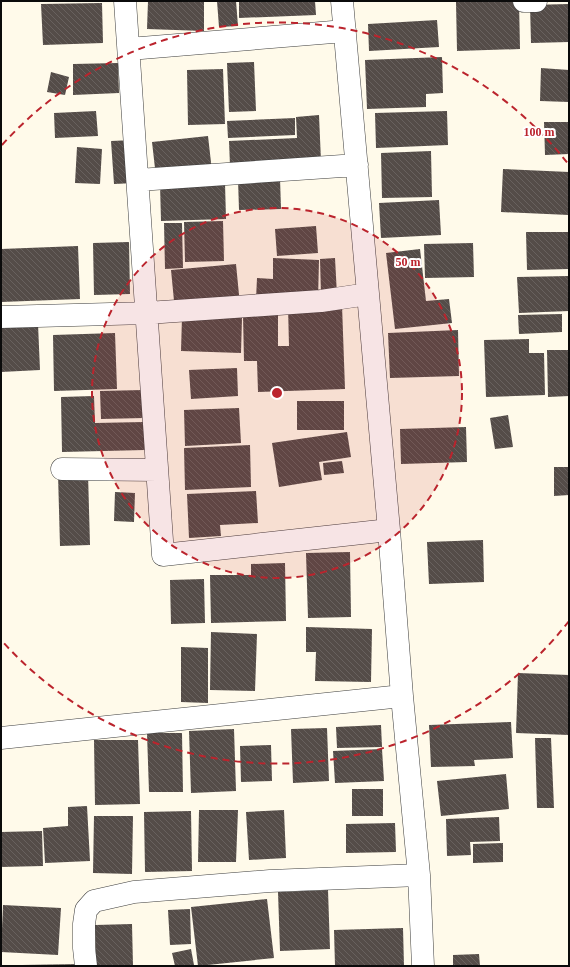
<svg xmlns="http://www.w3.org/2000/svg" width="570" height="967" font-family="Georgia,serif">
<defs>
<pattern id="building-back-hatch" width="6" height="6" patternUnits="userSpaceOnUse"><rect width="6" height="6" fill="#544c48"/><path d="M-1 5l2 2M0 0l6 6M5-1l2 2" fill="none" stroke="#68615e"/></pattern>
</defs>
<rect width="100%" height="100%" fill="#fffaea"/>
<path fill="url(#building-back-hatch)" d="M 148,1 L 204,1 L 204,31 L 147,29 Z
M 217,1 L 236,1 L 238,26 L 219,27 Z
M 239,1 L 315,1 L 316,15 L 239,18 Z
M 519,1 L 520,49 L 457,51 L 456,2 Z
M 102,3 L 103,43 L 43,45 L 41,4 Z
M 569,4 L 569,42 L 531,43 L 530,5 Z
M 437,20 L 439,47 L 369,51 L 368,24 Z
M 442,57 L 443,93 L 426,94 L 426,107 L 367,109 L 365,60 Z
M 254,62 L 256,111 L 229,112 L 227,63 Z
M 118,63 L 119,93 L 73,95 L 73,64 Z
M 541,68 L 569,70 L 569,102 L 540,101 Z
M 223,69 L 225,124 L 188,125 L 187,70 Z
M 51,72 L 69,77 L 65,95 L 47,92 Z
M 96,111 L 98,136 L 55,138 L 54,113 Z
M 447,111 L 448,145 L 376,148 L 375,113 Z
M 319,115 L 321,161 L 230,166 L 229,141 L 297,138 L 296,117 Z
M 295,118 L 295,135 L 228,138 L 227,121 Z
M 544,122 L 569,122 L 569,154 L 545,155 Z
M 208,136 L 212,171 L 156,177 L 152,142 Z
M 133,140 L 135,183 L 114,184 L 111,141 Z
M 77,147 L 102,149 L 100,184 L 75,183 Z
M 431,151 L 432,197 L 382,198 L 381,153 Z
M 503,169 L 569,172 L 569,215 L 501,212 Z
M 280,178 L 281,209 L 239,210 L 238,179 Z
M 225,183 L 226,219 L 161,221 L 160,184 Z
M 439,200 L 441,235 L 381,238 L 379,203 Z
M 223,221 L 224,261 L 185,262 L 184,222 Z
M 164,223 L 182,223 L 183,268 L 165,269 Z
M 316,226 L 318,253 L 277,256 L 275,229 Z
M 526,232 L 569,232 L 569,269 L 527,270 Z
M 129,242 L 130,294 L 94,295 L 93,243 Z
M 473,243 L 474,277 L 425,278 L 424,244 Z
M 78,246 L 80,299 L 1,302 L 1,249 Z
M 420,249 L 426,301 L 449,299 L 452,323 L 395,329 L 386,253 Z
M 273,258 L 319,260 L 318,300 L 256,299 L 257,278 L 273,279 Z
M 335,258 L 337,295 L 321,295 L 320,259 Z
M 236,264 L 240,305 L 175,311 L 171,270 Z
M 569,276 L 569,311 L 519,313 L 517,277 Z
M 342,305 L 345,389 L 258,392 L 257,361 L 244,361 L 243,315 L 278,314 L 278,346 L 289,346 L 288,306 Z
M 562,314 L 562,332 L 519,334 L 518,315 Z
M 182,317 L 242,318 L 241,353 L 181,351 Z
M 38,324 L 40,370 L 1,372 L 1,325 Z
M 458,330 L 459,376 L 390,378 L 388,333 Z
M 115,333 L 117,389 L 54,391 L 53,335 Z
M 529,339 L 529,353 L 544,353 L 545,395 L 486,397 L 484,340 Z
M 547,350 L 569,350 L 569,396 L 548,397 Z
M 237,368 L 238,396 L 191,399 L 189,370 Z
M 143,390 L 144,418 L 101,419 L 100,391 Z
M 94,396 L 95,423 L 144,422 L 145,450 L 62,452 L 61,397 Z
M 297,401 L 344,401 L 344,430 L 297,430 Z
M 239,408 L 241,443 L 185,446 L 184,410 Z
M 508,415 L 513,447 L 495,449 L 490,418 Z
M 466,427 L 467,462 L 401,464 L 400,429 Z
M 347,432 L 351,457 L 319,462 L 322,480 L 279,487 L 272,443 Z
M 250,445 L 251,487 L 185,490 L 184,448 Z
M 342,461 L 344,473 L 324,475 L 323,463 Z
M 554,467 L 569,467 L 569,495 L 554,496 Z
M 88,473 L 90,545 L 60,546 L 58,474 Z
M 256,491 L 258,523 L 220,525 L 221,536 L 189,538 L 187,494 Z
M 115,492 L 135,493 L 134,522 L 114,521 Z
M 483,540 L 484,582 L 429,584 L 427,542 Z
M 350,552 L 351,617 L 308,618 L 306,553 Z
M 285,563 L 286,621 L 211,623 L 210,575 L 251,575 L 251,564 Z
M 204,579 L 205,623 L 171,624 L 170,580 Z
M 306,627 L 372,629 L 371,682 L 315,681 L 316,652 L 306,652 Z
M 211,632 L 257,634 L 255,691 L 210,690 Z
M 181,647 L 208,648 L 208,703 L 181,702 Z
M 518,673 L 569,675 L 569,735 L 516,733 Z
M 511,722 L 513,758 L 474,760 L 475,766 L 431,767 L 429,725 Z
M 381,725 L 382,747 L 337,748 L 336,727 Z
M 327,728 L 329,781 L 293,783 L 291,729 Z
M 234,729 L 236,791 L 191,793 L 189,731 Z
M 147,733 L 182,733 L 183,792 L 149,792 Z
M 535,738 L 551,738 L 554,808 L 537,808 Z
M 94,740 L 138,740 L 140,804 L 95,805 Z
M 271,745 L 272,781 L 241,782 L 240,746 Z
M 382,749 L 384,781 L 335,783 L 333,751 Z
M 506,774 L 509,809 L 441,816 L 437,781 Z
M 352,789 L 383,789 L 383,816 L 352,816 Z
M 87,806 L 90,861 L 45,863 L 43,828 L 68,826 L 68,807 Z
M 199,810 L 238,810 L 236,862 L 198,862 Z
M 284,810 L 286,858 L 249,860 L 246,812 Z
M 191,811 L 192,871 L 145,872 L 144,812 Z
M 94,816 L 133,816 L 132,874 L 93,873 Z
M 499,817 L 500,841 L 470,842 L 471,855 L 447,856 L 446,819 Z
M 395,823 L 396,852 L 346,853 L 346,824 Z
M 42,831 L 43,866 L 1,867 L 1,832 Z
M 503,843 L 503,862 L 473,863 L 473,844 Z
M 328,890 L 330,949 L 280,951 L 278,892 Z
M 267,899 L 274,958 L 198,966 L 191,907 Z
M 3,905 L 61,908 L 58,955 L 1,952 Z
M 190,909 L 191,944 L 170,945 L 168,910 Z
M 132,924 L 133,966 L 96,966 L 95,925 Z
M 403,928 L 404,966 L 335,966 L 334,930 Z
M 191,949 L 194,965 L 175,966 L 172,953 Z
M 479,954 L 480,966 L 453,966 L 453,955 Z
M 80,964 L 80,966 L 22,966 L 22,965 Z"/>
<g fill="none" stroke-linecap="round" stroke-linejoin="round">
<defs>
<path id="minor" d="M 125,1 L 163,555 L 389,530
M 342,1 L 389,530 L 402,696 L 419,875 L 423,966
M 524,1 L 536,1
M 129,49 L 345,31
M 138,180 L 357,165
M 1,317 L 147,313 L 321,301 L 368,294
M 62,469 L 157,470
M 1,738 L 402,696
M 86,966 L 84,948 L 84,924 L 86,910 L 94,901 L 134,892 L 270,881 L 419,875"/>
</defs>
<use href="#minor" stroke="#3e3e3e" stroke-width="23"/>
<use href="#minor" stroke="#fff" stroke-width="22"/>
</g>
<circle cx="277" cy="393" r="185" fill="#bb242d" fill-opacity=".12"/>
<g fill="none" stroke="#bb242d" stroke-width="2" stroke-dasharray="7 5">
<circle cx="277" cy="393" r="185"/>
<path d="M569 621A370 370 0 0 1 2 641M2 145A370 370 0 0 1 569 165"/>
</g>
<circle cx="277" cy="393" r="6" fill="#bb242d" stroke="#fff" stroke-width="2"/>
<g font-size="12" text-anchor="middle" font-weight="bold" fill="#bb242d" stroke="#fff" stroke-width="4" stroke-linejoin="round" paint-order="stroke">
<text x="539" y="136">100 m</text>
<text x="408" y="266">50 m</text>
</g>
<rect width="570" height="967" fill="none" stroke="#0b0b0b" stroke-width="4"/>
</svg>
